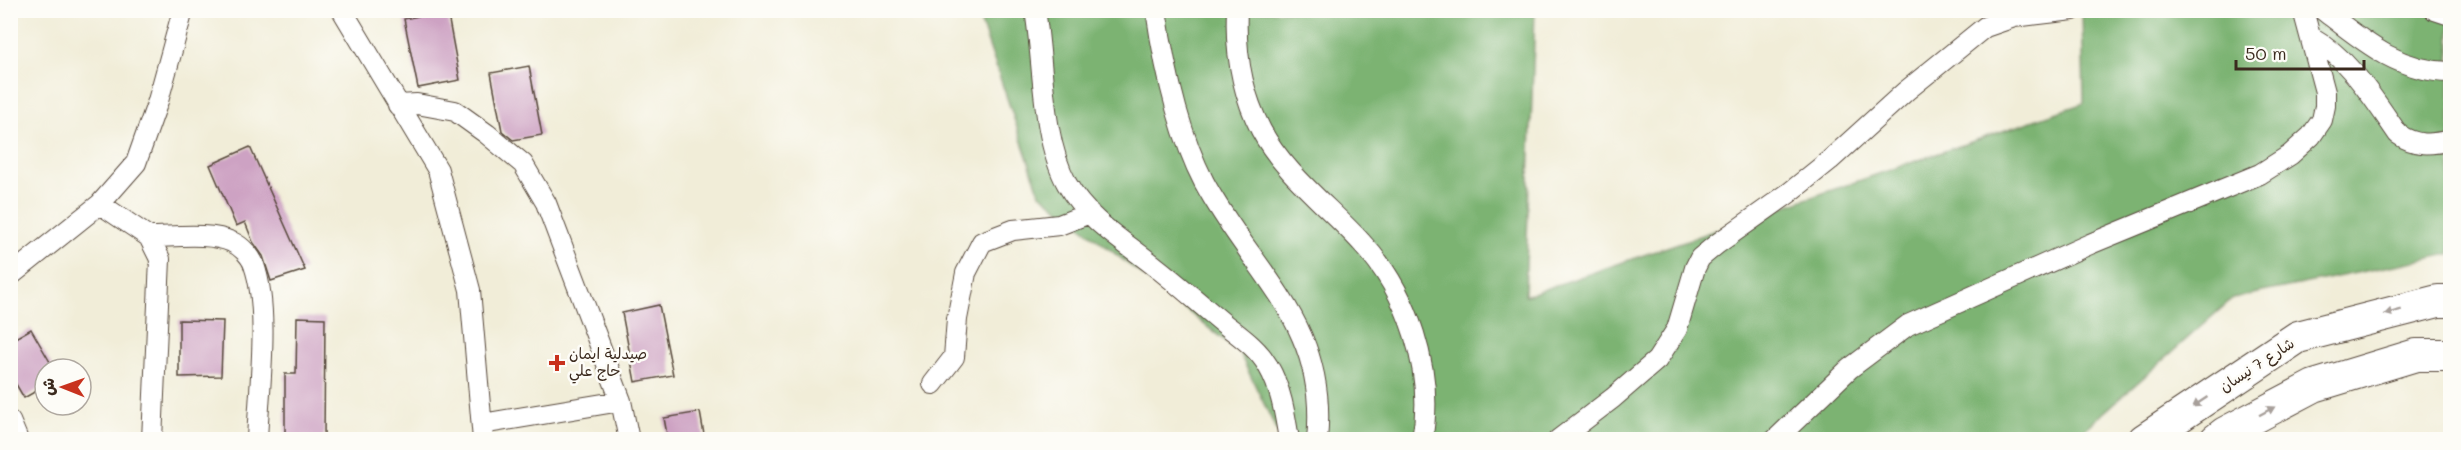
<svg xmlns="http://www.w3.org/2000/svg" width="2461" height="450" font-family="Mali,'Playpen Sans Arabic',sans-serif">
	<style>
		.forest { fill: #7bb372; stroke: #5b6e48; stroke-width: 1.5 }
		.building { fill: #cda2c3 }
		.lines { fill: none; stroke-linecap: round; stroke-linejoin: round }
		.street-casing { stroke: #56473a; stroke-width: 22 }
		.primary-casing { stroke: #56473a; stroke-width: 34 }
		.street { stroke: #fff; stroke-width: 20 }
		.primary { stroke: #fff; stroke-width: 32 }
		.oneway { fill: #a79f9a }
		.poi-dot { fill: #c8321e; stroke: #fdfcf7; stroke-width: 2 }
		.labels { text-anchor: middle; stroke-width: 5; stroke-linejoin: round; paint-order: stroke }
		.poi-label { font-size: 15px; fill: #3b2a1e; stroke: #fdfcf7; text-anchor: start }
		.street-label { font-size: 15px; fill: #3b2a1e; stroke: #fdfcf7 }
	</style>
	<rect width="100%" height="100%" fill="#fdfcf7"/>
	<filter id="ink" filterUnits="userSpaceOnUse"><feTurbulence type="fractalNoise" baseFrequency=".0167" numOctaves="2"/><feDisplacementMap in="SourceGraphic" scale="12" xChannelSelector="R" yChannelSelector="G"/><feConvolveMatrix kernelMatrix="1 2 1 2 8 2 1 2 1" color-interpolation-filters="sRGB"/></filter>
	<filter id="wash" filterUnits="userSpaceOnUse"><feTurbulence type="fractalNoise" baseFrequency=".008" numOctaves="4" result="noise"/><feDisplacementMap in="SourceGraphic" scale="24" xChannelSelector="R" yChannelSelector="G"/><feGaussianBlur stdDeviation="1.35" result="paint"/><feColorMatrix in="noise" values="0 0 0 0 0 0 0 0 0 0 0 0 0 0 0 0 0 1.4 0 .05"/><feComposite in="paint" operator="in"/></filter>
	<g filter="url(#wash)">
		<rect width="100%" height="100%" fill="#f1edd8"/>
		<path class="forest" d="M977,11H1535L1525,296L2084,103L2082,11H2450V254L2233,298L2074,439H1281L1239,352L1040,194Z"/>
		<g id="blocks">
			<path class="building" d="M447,10L460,80L418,88L404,19Z
				M529,66L542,135L513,140L502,131L491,73Z
				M250,147L305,270L271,281L263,256L253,242L245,222L236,226L210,165Z
				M659,305L673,375L635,382L622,313Z
				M297,317L325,318L324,440H285V374H296Z
				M179,320L223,321L221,376L179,377Z
				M31,329L54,369H45V386L24,398L10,374V341Z
				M700,412L705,440H668L664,418Z"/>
		</g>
	</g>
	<g filter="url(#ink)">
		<use href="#blocks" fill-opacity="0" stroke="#56473a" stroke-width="1.5"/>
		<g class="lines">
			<defs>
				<path id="street" d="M342,10L438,170L470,290L483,440
					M1035,10C1044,63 1041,137 1067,184C1087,220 1125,242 1156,267C1179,285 1200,304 1222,322C1238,335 1257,347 1268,366C1281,388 1285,414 1289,440
					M1156,10C1164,64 1179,134 1204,182C1253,274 1329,323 1317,440
					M1237,10C1235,51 1242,93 1261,130C1283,172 1329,207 1361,242C1408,291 1435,372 1422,440
					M2323,10C2363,41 2397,71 2450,72
					M2435,10L2450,15
					M2310,36C2349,58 2373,98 2398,134C2415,146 2431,145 2450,140
					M398,105L417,104L455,111L487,134L523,164L546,203L621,401L629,440
					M100,204L149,237L160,259L152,440
					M149,237C173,237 211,232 232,242C241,246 251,256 254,265C270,310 259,390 257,440
					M10,276L100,204L136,163L158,101L183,10
					M933,384L954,357L957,319L966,273L982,242L1013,230L1059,225L1090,213
					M10,421L18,440
					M482,424L621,401
					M1558,440L1613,398L1657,360L1677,329L1695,268L1700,258L1717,244L1789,193L1830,160L1906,91L1985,27L2014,17L2073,10
					M1775,440L1849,369L1908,325L2090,244L2260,174L2290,155L2311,136L2322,120L2325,106V92L2303,10"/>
				<path id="primary" d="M2144,440L2298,337L2438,301H2450
					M2216,440L2225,433L2314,386L2416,355H2450"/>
			</defs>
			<use href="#street" class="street-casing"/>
			<use href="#primary" class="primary-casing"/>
			<use href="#street" class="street"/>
			<use href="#primary" class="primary"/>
		</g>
		<defs><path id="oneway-solid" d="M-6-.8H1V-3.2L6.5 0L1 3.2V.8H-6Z" transform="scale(1.5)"/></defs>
		<g class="oneway">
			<use href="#oneway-solid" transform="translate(2393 312) rotate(165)"/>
			<use href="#oneway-solid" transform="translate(2200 402) rotate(146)"/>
			<use href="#oneway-solid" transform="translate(2267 411) rotate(-28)"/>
		</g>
	</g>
	<path class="poi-dot" d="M554 354h6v6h6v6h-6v6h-6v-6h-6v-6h6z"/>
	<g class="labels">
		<g class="poi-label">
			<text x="569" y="359">صيدلية ايمان<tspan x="569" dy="17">حاج علي</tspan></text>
		</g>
		<g class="street-label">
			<text transform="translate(2257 365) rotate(-33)" y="5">شارع 7 نيسان</text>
		</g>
	</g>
	<rect width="2461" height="450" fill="none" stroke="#fdfcf7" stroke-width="36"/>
	<g transform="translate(63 387) rotate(271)"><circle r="28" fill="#fdfcf7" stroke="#afa8a0" stroke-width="1.5"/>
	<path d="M0-4.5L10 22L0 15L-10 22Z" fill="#c8321e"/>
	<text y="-9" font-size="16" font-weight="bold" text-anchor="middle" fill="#3b2a1e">ش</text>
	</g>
	<path d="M2236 60v9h128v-9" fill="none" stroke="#3b2a1e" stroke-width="3"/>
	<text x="2245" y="60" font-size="18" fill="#3b2a1e" stroke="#fdfcf7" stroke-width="4.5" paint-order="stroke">50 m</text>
</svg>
